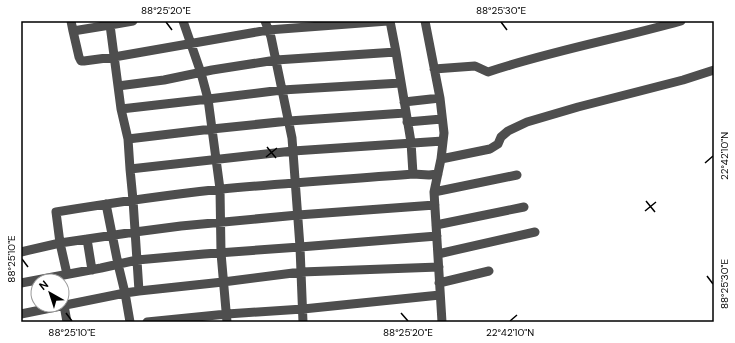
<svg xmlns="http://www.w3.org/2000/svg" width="735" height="343" font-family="'DM Sans',sans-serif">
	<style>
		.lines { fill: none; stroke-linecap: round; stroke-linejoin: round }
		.minor { stroke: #4e4e4e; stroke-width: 9 }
		.ticks { fill: none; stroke: #000; stroke-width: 1.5 }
		.neatline { fill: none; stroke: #000; stroke-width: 1.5 }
		.ticks-label { font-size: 10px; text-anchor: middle; fill: #000 }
	</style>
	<rect width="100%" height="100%" fill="#fff"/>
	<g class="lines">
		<path class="minor" d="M71,21L73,31L110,25L121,109L128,139L130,169L133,200L139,291L125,293L130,322
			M183,21L201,73L208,99L220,189L221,253L227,322
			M265,21L271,37L292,138L300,247L303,322
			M390,21L396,52L411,142L413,174
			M425,21L440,98L444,133L441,159L434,192L442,322
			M110,25L133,21
			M73,31L79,57L81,61H84L114,57L268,30L388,21
			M434,69L475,66L488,72C551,51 617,39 681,21
			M118,86L164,80L212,70L276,60L396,52
			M404,102L440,98
			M121,109L200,100L282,90L401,83
			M407,122L442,119
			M128,139L212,129L289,121L405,113
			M441,159L490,149L498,144L501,137L508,131L527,122L578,107L683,80L714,70
			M130,169L293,151L443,141
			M434,192L517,175
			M436,225L524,207
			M87,239L92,270
			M21,252L60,243L135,232L181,226L298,215L435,205
			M438,254L535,232
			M67,274L60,243L56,212C111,203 166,195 222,189C285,183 349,179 413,174L429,175L438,174
			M21,283L101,268L137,260L204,254L300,247L437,236
			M439,283L489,271
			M139,291L223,282L301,272L439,267
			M62,294L67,322
			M21,314L125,293L118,264L106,204
			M147,322L227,314L303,309L440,295"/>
	</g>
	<path class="ticks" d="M166,22L172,30M501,22L507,30M267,147L276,158M266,157L277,148M705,163L713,156M646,201L655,212M645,211L656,202M22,259L28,267M707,276L713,284M66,313L72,321M401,313L408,321M510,321L517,315"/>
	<rect width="735" height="343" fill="none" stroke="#ffffff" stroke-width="44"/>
	<g transform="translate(50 293) rotate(321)"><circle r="19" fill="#ffffff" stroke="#999999"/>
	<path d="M0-3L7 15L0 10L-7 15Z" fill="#000000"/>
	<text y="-6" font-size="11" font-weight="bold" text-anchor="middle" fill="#000000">N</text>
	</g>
	<rect x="22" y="22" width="691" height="299" class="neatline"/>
	<g class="ticks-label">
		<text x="166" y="14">88°25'20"E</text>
		<text x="501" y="14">88°25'30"E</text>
		<text transform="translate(724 156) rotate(-90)" y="4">22°42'10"N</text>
		<text transform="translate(11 259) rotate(-90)" y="4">88°25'10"E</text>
		<text transform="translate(724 284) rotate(-90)" y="4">88°25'30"E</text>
		<text x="72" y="336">88°25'10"E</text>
		<text x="408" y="336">88°25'20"E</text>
		<text x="510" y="336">22°42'10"N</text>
	</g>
</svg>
